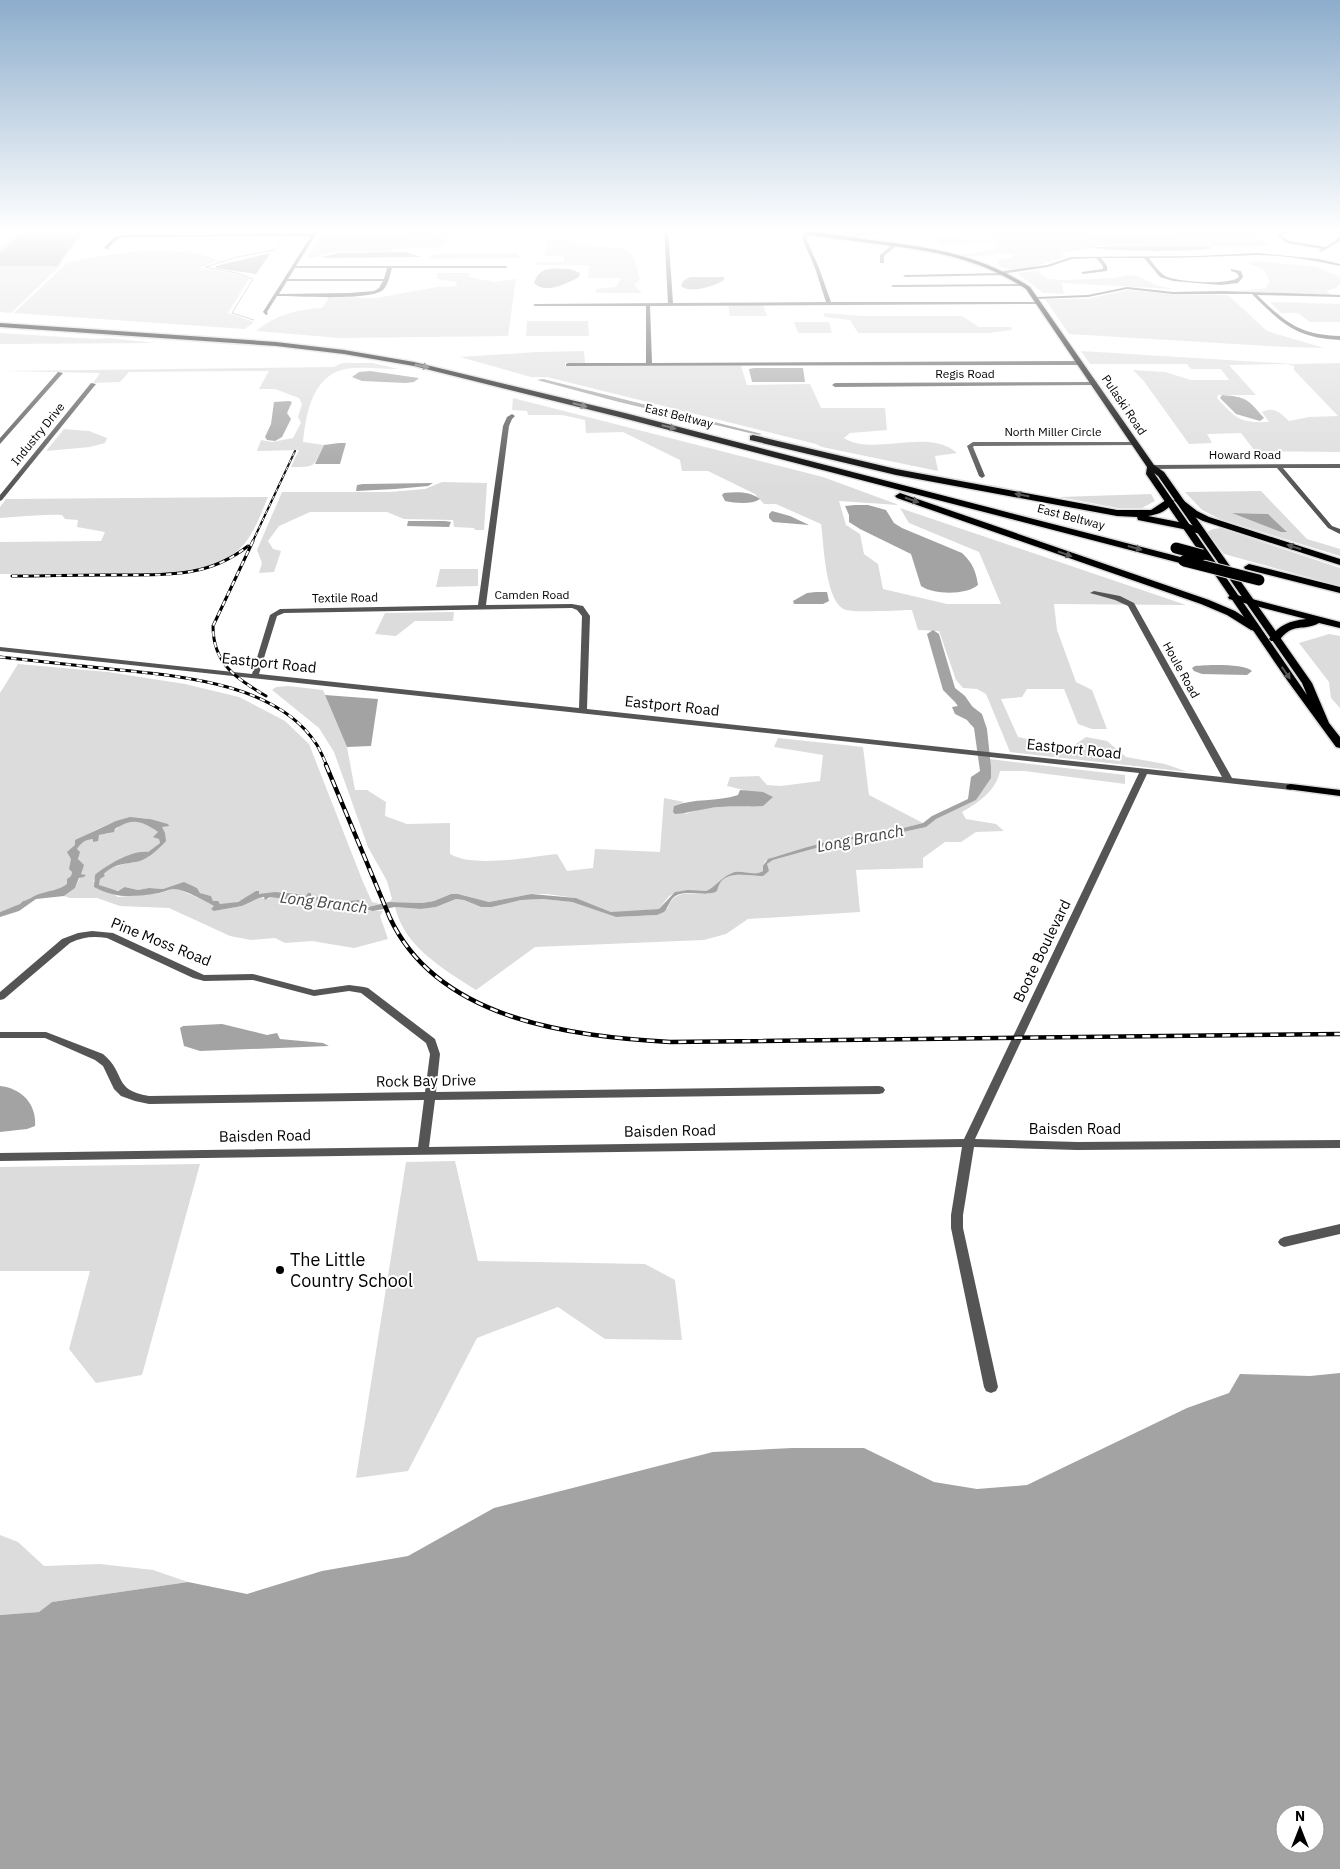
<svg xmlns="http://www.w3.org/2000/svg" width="1340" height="1869" font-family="'IBM Plex Sans',sans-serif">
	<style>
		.green { fill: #dcdcdc; fill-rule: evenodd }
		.water { fill: #a3a3a3; fill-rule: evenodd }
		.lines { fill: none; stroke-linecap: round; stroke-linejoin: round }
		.stream { stroke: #a3a3a3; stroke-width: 1 }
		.river { fill: #a3a3a3; fill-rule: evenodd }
		.major-casing { stroke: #dbdbdb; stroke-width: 3 }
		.highway-casing { stroke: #dbdbdb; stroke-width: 3 }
		.minor { fill: #555; fill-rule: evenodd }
		.major { fill: #000; fill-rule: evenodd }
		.highway { fill: #000; fill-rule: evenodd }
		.rail-far2-casing { stroke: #000; stroke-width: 2 }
		.rail-far1-casing { stroke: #000; stroke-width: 3 }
		.rail-casing { stroke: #000; stroke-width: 4.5 }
		.rail-far2 { stroke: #fff; stroke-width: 1; stroke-dasharray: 4; stroke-linecap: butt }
		.rail-far1 { stroke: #fff; stroke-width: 2; stroke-dasharray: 5.5; stroke-linecap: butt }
		.rail { stroke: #fff; stroke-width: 2.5; stroke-dasharray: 8; stroke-linecap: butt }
		.highway-bridge-casing { stroke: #dbdbdb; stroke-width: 13; stroke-linecap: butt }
		.highway-bridge { stroke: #000; stroke-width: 11 }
		.oneway { fill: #595959 }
		.poi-dot { fill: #000; stroke: #fff; stroke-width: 2 }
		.labels { text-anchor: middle; stroke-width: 4; stroke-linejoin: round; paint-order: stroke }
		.far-street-label { font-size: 12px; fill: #000; stroke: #fff }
		.street-label { font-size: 15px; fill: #000; stroke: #fff }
		.water-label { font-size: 16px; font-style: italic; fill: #444; stroke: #fff }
		.near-poi-label { font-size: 18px; fill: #000; stroke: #fff; text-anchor: start }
	</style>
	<rect width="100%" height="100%" fill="#fff"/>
	<path class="green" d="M959,228H1260L1257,229L1255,234L1269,245L1257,247L1094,246V248L1065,252L1061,254L1066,257C1046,261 1020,276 999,266L997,260L1013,257V255C995,251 979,259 962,255L992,250L996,248V241L942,244L933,238L957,236L968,240L995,239L988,230L960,231Z
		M87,229L69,251L59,267L11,313L0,312V247L21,230Z
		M413,232L448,234L444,245L439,247L391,249L393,252C374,252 353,250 334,252C324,253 316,259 307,258L323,233L401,234Z
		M548,240L573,241L593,246L623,248L634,257L640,280L634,285L642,293H596V289L616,287L621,278H588L589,265H535L536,262H564V256H545Z
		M151,250L196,253L218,260L200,268L237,274L249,279L228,313L254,322L245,329L14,313L67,263L93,257Z
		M448,253H518L519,258L428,259L432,255Z
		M1254,261L1317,267L1340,277V283L1336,288L1326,291L1332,295L1239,291L1266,288L1270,281L1263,269L1247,263Z
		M1038,271L1047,279L1064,280L1115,278L1127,275L1137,276L1156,285L1173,289L1062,283L1064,294L1043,293L1017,273Z
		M437,273H470L469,277L494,282L516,279L508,336L340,338L256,331C275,315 297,309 322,308L329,297L376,298L437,287L457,286L456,282L437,279Z
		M1128,290L1173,294L1228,295L1267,331L1324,348L1286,347L1069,334L1045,299H1087Z
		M1270,302L1340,304V322H1310L1298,313H1281Z
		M728,305H763L767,316H730Z
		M823,313L863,316H962L979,327H1011L1012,330L989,333H858L850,320L825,317Z
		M527,321H588L589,336H526Z
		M794,322H829L832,333H798Z
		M0,333L96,339L108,338L155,343L0,344Z
		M584,351L585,363H565V366H741L747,385L810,384L821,408H885L887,430L850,433L844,438C873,457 928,427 957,453L935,456L938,471L822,447L816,444L547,377H531L460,357L537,352Z
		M1081,351L1294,364L1340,363V452L1255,451L1241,433L1207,434L1212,443L1189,444L1143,380L1133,370L1165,372L1191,380H1229L1221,369H1191L1187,364H1090ZM1287,364L1294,366V370L1338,416L1309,417L1289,421C1280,413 1275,406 1262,412L1269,422C1240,423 1236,419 1217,398L1218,395H1256L1229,365Z
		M342,363H372L399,369C383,369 360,366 345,369C312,376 306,414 303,442L324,445C313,467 317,467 291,467L299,450L257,451L261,440L272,442L293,438L301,423L298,417L302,404L299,398L275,389H259L269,371L129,372L120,382L93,383L100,373L6,371L334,367Z
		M513,398L823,477L899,505L839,501L846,525L860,534L864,554L878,564L883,589L947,604H1001L979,552L909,523L900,508L1186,605L1054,604L1057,630L1076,682L1092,690L1107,729H1092L1078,724L1064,689H1027L1022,697L1001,699L1018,737L1070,748L1086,737L1107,741L1126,757L1165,764L1188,772L1010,752L986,694L977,689L963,688L956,680L939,631L918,630L912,610C898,610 858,613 846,610C825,603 824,544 821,524L776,504H764L755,494L708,471H682L680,460L623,432L586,433L585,420L562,415H528L527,411L512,410Z
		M64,429L89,431L107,438L105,443L90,447L46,451Z
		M442,482L487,483L484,530H475L474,528L454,527L453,520L404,519L387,512H310L279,526L268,541L273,549L281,551L274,572L259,573L262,563L257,550L282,492H389L425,489Z
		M1261,491L1307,539L1340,549V556L1220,519L1202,510L1185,492ZM1232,513L1268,514L1286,531Z
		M1151,494L1155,501L1142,508H1118L1059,497Z
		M268,497C260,515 253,539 236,552C201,580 138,574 95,574C64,574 32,574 0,574V542L101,541L105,532L77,527L78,520L65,519L62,515C40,514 21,517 0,518V507L6,499Z
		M1221,528L1340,568V586L1224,554L1207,532L1213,529Z
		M440,569H478V586L436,587Z
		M454,612L453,621H415L396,636L375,634L385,613Z
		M1329,634L1340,636V708L1331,698L1329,682L1299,643Z
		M18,664L108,672L185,684L239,697L285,721L309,744L363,882L372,902L380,904L368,907L359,904V900L348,901L302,896H299V893L275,892L265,895L257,893L237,902L227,905L220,904L213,901L211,896L200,893L197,888L184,883L163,889L149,888L138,890L126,887C119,894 107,888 99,885L100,879L105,876L104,874L108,869L137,860L161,847L162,827L168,824C158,823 151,818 141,818C126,816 83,832 75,845C68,856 74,866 71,876L67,879V884C59,890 48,891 39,894C33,896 29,900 23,901L21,904L0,912V693Z
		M288,686L323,690L347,747L355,790H367L386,802L385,816L407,824L450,823V854C473,868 530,857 557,854L567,871L593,868L595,849L660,852L664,798L684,802L674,806L686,814C706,805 730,807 751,807L744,790L727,786L730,777L759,776L767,785L781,786L820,781L823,755L774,747L778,738L863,747L869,795L923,823L871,836L845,837L774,857L765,861L763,871C754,877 742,869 732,873C721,877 716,887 706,891H680L669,896L659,909L622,912H611L576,898L547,894H531L489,902L458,894H451L434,901L422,903L389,902L392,899L387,881L368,847L334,752L319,728L272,690L276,687Z
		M989,759L1125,775V784L1024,771H1000C996,791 978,803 962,812L966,819L996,824L1004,831L976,832L961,842H945L923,858V868L856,870L860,912L748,919L726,934L704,940L535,947L476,990C445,970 404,947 395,907L421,909L436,907L456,899L464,900L481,907H492L521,900L543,899L572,902L616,917L657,915L668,908C675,885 699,898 716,892C718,890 718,887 719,885C727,869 751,877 763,876L767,864L773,860L845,840L885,836L926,827L935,819L976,800L991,767Z
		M130,821L146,822L158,832L160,843L148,852L112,864L93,881L118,897L161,893L175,888L206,901L214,906V911L242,906L259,898L269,899L270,897L314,900L361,911H383L380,916L388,939L354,948L312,941L285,943L275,938L251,940L230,936L169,908L120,906L97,898H70L64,896L75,888L80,878L85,875L81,874L77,849C82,842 85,840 93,839V841C102,831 103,836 112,832C118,828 122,823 130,821Z
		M455,1161L478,1261L645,1264L675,1280L682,1340L605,1339L558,1307L477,1338L408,1471L356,1478L406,1162Z
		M200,1164L142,1375L96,1383L69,1349L90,1271H0V1167Z
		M0,1535L18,1542L44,1566L100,1564L153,1570L188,1582L52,1602L39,1612L0,1615Z"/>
	<path class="water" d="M843,228H884L891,233L853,236L835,234L843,231Z
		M85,231L68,250L57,266H0V253L24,232Z
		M1206,246L1212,248C1200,252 1102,252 1092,247Z
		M405,252L422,257L327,258L321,257L339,253Z
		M266,254H270L256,274L216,268V266Z
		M570,269L580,273L579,277C568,283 545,295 534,283C540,265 554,269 570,269Z
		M690,277H724V280C716,286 689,294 681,286L683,281Z
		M754,368H803L805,382H752L749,369Z
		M370,371L419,378L414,382L406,383L362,381L352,377L359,372Z
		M543,379L762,434L758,435L619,402L537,380Z
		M1222,395C1248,397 1248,400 1264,418L1260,421L1236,414L1220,398Z
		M289,401L292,402L287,413L291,419L282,437L275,441L267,440L265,437L271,424L274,402Z
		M339,443H346L340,464H315L324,445Z
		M433,483L428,486L395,489L356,491L357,485L363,484Z
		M724,493C736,492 749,491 760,499C751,505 735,503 725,501L722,495Z
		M855,505H868L886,510L894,523L902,528L962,553C973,563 976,572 978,585C967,595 934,595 921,586L911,554L860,529L849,522V515L845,506Z
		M772,511L790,516L809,525L773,522L769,518V514Z
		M1232,513L1268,514L1287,532H1281Z
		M408,521H445L451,522L449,527L407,526Z
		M816,592H827L829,601L823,604H794L793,601L807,593Z
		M1195,666C1207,665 1243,663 1252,671L1247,675L1202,674L1194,671L1192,668Z
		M325,695L378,699L371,746L347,747Z
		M969,704L982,714L987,729L991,767V778L976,800L936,819L926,827L885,836L845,840L773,860L767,864L769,871L763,876C751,877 727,869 719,885C718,887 718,890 716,892C703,897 683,888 673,898C669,902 668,908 664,912L657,915L616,917L572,902L543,899L521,900L492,907H481L464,900L456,899L436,907L421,909L395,907L373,911L314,900L285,899L270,897L265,900L264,897L259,898L242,906L214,911L211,909L214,906C205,901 184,889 174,889C169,889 164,892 159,893C134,897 116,899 94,887L95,875C107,865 132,850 148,852L160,843L159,839L153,837L158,832C146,823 135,818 122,825C117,828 115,827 114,832L99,835L98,841L93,842V839C85,840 82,842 77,849L80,852L78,859L84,865L81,874L86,875L84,877L79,878L75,888L64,896L36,899L19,911L0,917V912L20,904L23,901C29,900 33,896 39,894C48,891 59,890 67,884V879L71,876L72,872L69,869L71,859L67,852L75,845V840L116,821L130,817L150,819L168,824L169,826L162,827L165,833L166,841C160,848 149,858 140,861C128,864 114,863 104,874L105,876L100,879L99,885L118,891L125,887L138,890L149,888L163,889L184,882L197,888L200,893L211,896L213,901H218L220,904L238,902L256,891H259V894L275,892L301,894L299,896H306L308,893H311V896L347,901L359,900V904L368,907L389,902L422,903L434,901L451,894H458L489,902L531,894L576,898L611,912L659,909L675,892L688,890L706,891C716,887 721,877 732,873C742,869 754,877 763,871V866L768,859L804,848L845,837L871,836L923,823L932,816L968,799L971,777L980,771L974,728L967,720L955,714L952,707Z
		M740,790L763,792L773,797L763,806C749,807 734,806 719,807C704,808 690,813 675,814L673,812L674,806C694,798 717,802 738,795Z
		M222,1024L267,1035L277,1033L280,1039L323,1043L329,1046L200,1051L184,1046L180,1028L183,1026Z
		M0,1086C21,1088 37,1104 35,1126L27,1129L0,1132Z
		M1340,1373V1869H0V1615L39,1612L52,1602L188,1582L247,1594L322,1571L408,1556L494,1508L713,1452L792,1448H864L934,1482L977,1489L1027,1485L1187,1408L1229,1393L1240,1374L1310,1376ZM1285,1814H1315V1844H1285Z"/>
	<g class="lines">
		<path class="stream" d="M1028,228C1073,239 1126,239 1172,237C1191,236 1210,231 1229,228
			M254,320L232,313L253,279L237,273L205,267L237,257L275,250L287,231"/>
		<path class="river" d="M933,630L939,634L955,688L965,696L983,722L981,725H971L955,702L943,690L927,634Z"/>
		<defs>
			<path id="major" d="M790,228C810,228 831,235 851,237C918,247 971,249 1030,287L1154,465L1164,472L1312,683L1329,723L1340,737V748L1336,747L1287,680L1146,474L1147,467L1026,289C972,254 924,250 862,242C841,239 808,237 790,228ZM1154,473L1158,476L1302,683L1307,695Z
				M1291,784L1340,790V796L1287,789L1286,787L1287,785Z"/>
			<path id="highway" d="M0,323L276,342L344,350L414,362L625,413L1188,559L1189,561L1184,564L1180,563L619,417L414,366L344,354L276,346L0,327Z
				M753,435L896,469L1117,510H1151L1169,498L1174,501C1167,511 1160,514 1148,516L1189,524L1205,531L1200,534L1183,529L1138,520L1137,517L1117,516L896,475L750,440V436Z
				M900,493L1209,600L1235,611L1261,628L1255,631L1251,630L1227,615L1201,604L897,498L895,496Z
				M1179,497L1197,511L1209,517L1340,559V565L1203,521L1191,515L1176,502L1174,500Z
				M1249,564L1340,587V593L1245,569L1244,567Z
				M1233,594L1340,622V628L1319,623C1303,632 1293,621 1279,641H1271L1269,639C1279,625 1289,621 1306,619L1229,599L1228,597Z"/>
		</defs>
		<use href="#major" class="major-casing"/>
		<use href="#highway" class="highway-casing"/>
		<path class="minor" d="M316,228H320L296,266H506L508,267L506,268H392C390,275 388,285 383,290C370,301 297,296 277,296L267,312L268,314L266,315L263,312L311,236L124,237L118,239L108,248L109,250L104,248L114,237L124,235L312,234ZM295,268H387L384,279H288ZM287,281H383L379,288L374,291L349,293L279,294Z
			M664,228H668L673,303L826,302L815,268L802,238L804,234L812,232L813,234L806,238L819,268L831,302H1039L1041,303L1039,304L650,306L652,363L1080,361L1083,363L1080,365L566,366V364L568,363H646V306H535L533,305L535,304L668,303Z
			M1298,228H1306L1282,235L1289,241L1326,247L1335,241L1340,236V241L1321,252L1319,251L1322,249L1286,243L1277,235L1280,232Z
			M893,244L897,245L884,256V263H880V255Z
			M1258,253L1319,259L1340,264V266C1313,260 1284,255 1256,255C1220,256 1185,258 1149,258C1153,264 1159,272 1165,276C1176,282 1230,286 1239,277L1237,273L1231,271V269L1241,271L1243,277L1238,283L1221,285L1173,281L1160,277L1144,258H1101L1107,266V271L1083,274L1081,272L1103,269V266L1096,258L1072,259L1048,267L1007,273L1008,274L1006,275L905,277L903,276L905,275L1002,273L1004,271L1047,265L1071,257L1197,256Z
			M1025,284L1027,286L893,287L891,286L893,285Z
			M1127,287L1173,292L1223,291L1340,295V297L1257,295C1285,322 1299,335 1340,336V340C1296,338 1282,324 1252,294H1173L1127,289L1088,297L1036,299L1034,298L1036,297L1088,295Z
			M58,372L63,373L0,444V438Z
			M1096,382L1097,383L1094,385L835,387L832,385L835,383Z
			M91,383L96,384L2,500L0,501V495Z
			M512,414L515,416L512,419L509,426L486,605L572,604L583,606L590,616L587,709L1222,777L1128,606L1115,600L1090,593L1094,591L1120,596L1134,603L1232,778L1291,784L1295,787L1291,790L1147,774L975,1139L1077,1142L1340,1140V1148L1077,1150L974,1147L963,1215V1228L998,1387L996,1391L991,1393L986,1391L984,1387L951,1228V1215L962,1147L0,1161V1153L418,1147L424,1100L149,1104L135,1101L121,1096L114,1089L103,1066L95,1060L45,1038H0V1032H46L103,1054C127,1074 112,1090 149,1096L425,1092L430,1054L426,1043L361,993L349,991L314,996L253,980L204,981L193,978L107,938C93,936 82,937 70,943L4,999L0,1000V992L62,939L78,933L92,931L113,933L204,975L253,974L314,990L349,985L364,987L368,988L435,1039L440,1054L436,1092L879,1086L883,1087L885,1090L883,1093L879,1094L435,1100L429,1147L964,1139L1139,773L0,651V647L252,674L270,615L280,609L478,605L503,426L507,417ZM572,608L577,610L582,616L579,708L259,674L277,616L284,613Z
			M1135,442L1137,443V445L974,446L973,447L985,476L982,478L979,476L967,446L973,442Z
			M1340,464V468H1283L1332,526L1340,529V534L1328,528L1277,468L1151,469L1148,467L1151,465Z
			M1340,1224V1234L1284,1247L1280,1245L1278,1242L1280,1239L1284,1237Z"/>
		<use href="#major" class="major"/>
		<use href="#highway" class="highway"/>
		<defs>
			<path id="rail-far2" d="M252,543L295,451"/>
			<path id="rail-far1" d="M253,541L213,626C213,664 236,678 266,696
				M12,576C43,576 74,575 105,575C157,574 204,581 248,546
				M0,657C37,661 73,665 110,669C177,676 277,682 317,745C321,752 324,759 327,766"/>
			<path id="rail" d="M326,765L390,918C438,1020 570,1036 670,1042L1340,1034"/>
		</defs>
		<use href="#rail-far2" class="rail-far2-casing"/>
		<use href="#rail-far1" class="rail-far1-casing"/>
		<use href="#rail" class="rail-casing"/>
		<use href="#rail-far2" class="rail-far2"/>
		<use href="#rail-far1" class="rail-far1"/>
		<use href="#rail" class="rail"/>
		<defs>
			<path id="highway-bridge" d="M1176,548L1202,555
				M1184,561L1259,580"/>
		</defs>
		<use href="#highway-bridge" class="highway-bridge-casing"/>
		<use href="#highway-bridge" class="highway-bridge"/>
	</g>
	<defs><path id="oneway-solid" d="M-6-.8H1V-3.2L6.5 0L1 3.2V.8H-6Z" transform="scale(1.25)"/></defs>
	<g class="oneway">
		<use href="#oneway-solid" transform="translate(422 366) rotate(12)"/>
		<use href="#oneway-solid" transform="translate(580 405) rotate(14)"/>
		<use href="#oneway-solid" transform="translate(669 427) rotate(14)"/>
		<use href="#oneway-solid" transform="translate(1022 495) rotate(-169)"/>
		<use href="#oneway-solid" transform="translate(912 500) rotate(19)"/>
		<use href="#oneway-solid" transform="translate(1294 547) rotate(-162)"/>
		<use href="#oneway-solid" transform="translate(1135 548) rotate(15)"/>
		<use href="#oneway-solid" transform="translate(1065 554) rotate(19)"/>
		<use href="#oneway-solid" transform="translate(1286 673) rotate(55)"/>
	</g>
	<linearGradient id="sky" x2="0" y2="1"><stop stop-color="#8cadcc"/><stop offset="0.47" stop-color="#fff"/><stop offset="1" stop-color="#fff" stop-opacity="0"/></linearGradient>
	<rect width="1340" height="490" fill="url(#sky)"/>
	<circle class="poi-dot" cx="280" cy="1270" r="5"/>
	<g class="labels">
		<g class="far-street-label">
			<text x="965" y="378">Regis Road</text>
			<text transform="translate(1124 405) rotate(56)" y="4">Pulaski Road</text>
			<text transform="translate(679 416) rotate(14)" y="4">East Beltway</text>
			<text x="1053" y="436">North Miller Circle</text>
			<text transform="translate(38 434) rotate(-51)" y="4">Industry Drive</text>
			<text x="1245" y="459">Howard Road</text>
			<text transform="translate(1071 517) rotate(15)" y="4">East Beltway</text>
			<text x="532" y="599">Camden Road</text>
			<text transform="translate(345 598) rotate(-1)" y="4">Textile Road</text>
			<text transform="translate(1181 670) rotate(61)" y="4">Houle Road</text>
		</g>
		<g class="street-label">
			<text transform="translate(269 663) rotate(6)" y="5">Eastport Road</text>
			<text transform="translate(672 706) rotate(6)" y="5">Eastport Road</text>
			<text transform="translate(1074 749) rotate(6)" y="5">Eastport Road</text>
			<text transform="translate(161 942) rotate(22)" y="5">Pine Moss Road</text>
			<text transform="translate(1042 951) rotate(-64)" y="5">Boote Boulevard</text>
			<text transform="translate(426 1081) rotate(-1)" y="5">Rock Bay Drive</text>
			<text x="1075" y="1134">Baisden Road</text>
			<text transform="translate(670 1131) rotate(-1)" y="5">Baisden Road</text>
			<text transform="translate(265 1136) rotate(-1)" y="5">Baisden Road</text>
		</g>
		<g class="water-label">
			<text transform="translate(860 838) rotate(-11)" y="6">Long Branch</text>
			<text transform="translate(324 902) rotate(7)" y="6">Long Branch</text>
		</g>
		<g class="near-poi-label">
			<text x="290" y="1266">The Little<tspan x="290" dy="21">Country School</tspan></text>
		</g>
	</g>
	<g transform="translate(1300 1829)"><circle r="24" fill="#ffffff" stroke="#999999"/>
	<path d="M0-4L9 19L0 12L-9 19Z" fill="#000000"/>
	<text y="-8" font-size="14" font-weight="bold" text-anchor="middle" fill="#000000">N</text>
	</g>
</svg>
